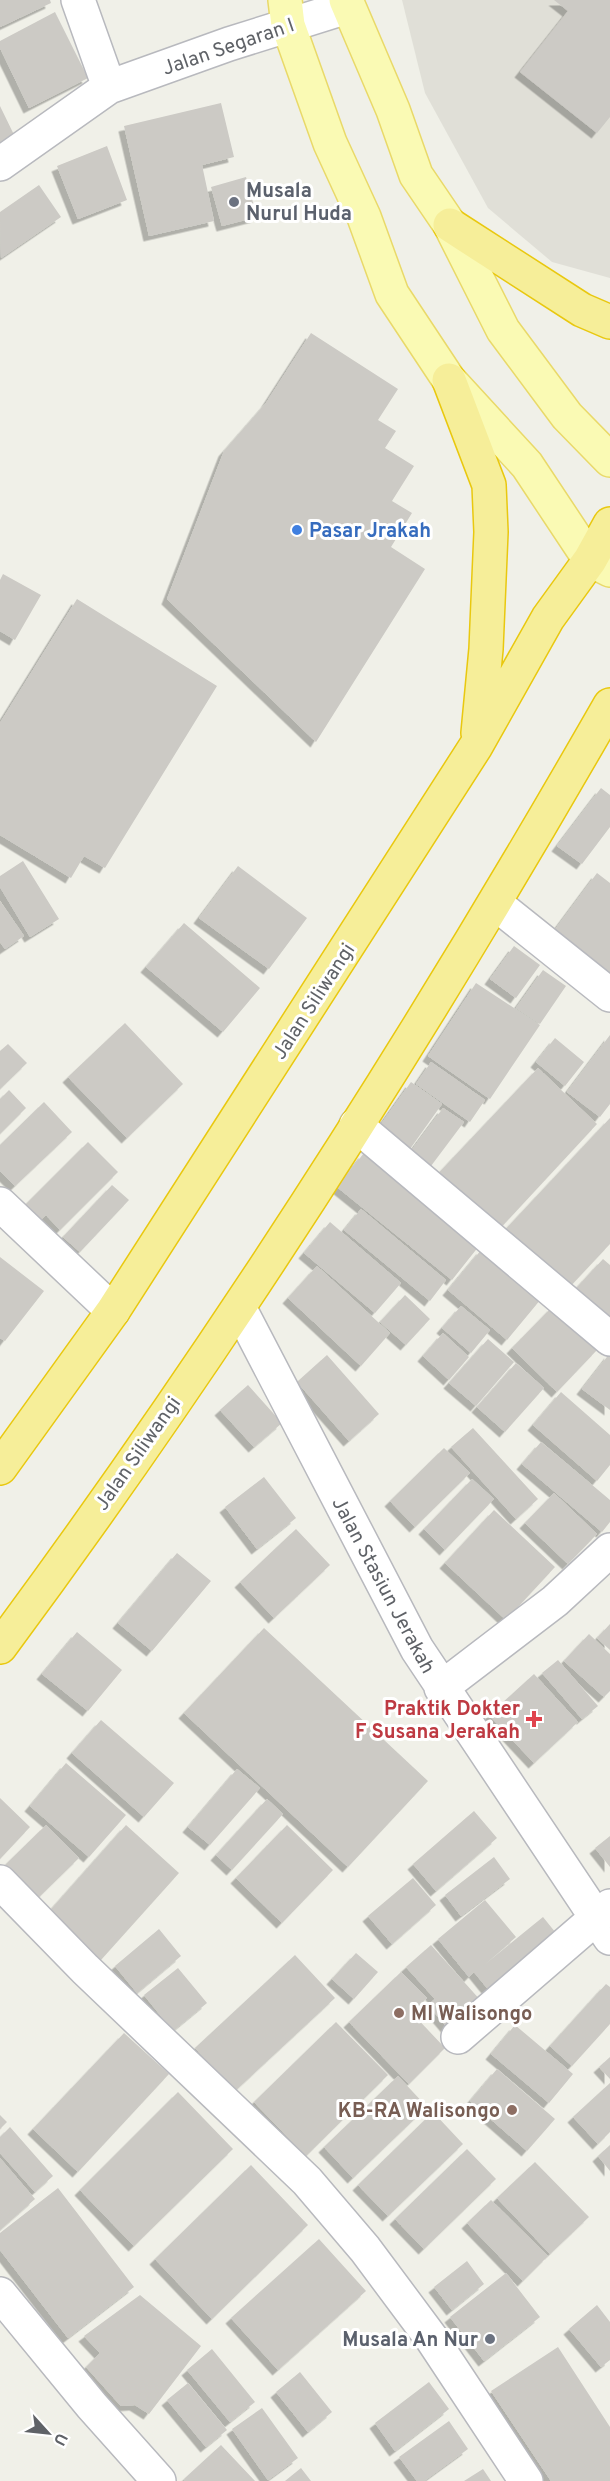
<svg xmlns="http://www.w3.org/2000/svg" width="610" height="2481" font-family="Overpass,sans-serif">
	<style>
		.education { fill: #e0dfd7 }
		.building { fill: #cccac5; filter: url(#shadow) }
		.lines { fill: none; stroke-linecap: round; stroke-linejoin: round }
		.street-casing { stroke: #b8b9be; stroke-width: 36 }
		.primary-casing { stroke: #e9d969; stroke-width: 36 }
		.highway-casing { stroke: #e9c80f; stroke-width: 36 }
		.street { stroke: #fff; stroke-width: 33 }
		.primary { stroke: #fafab4; stroke-width: 33 }
		.highway { stroke: #f6ee99; stroke-width: 33 }
		.worship-dot { fill: #6b7280; stroke: #fff; stroke-width: 2 }
		.shop-dot { fill: #3f7fe0; stroke: #fff; stroke-width: 2 }
		.health-dot { fill: #e0444e; stroke: #fff; stroke-width: 2 }
		.education-dot { fill: #8d6e63; stroke: #fff; stroke-width: 2 }
		.labels { text-anchor: middle; stroke-width: 6; stroke-linejoin: round; paint-order: stroke }
		.street-label { font-size: 20px; fill: #5f6267; stroke: #fff }
		.worship-label { font-size: 20px; font-weight: bold; fill: #5b616d; stroke: #fff; text-anchor: start }
		.shop-label { font-size: 20px; font-weight: bold; fill: #366cbe; stroke: #fff; text-anchor: start }
		.health-label { font-size: 20px; font-weight: bold; fill: #be3a42; stroke: #fff; text-anchor: end }
		.education-label { font-size: 20px; font-weight: bold; fill: #785e54; stroke: #fff; text-anchor: start }
	</style>
	<defs>
		<filter id="shadow"><feDropShadow dx="-5.5" dy="5.5" stdDeviation="0" flood-color="#0004"/></filter>
	</defs>
	<rect width="100%" height="100%" fill="#f0f0e8"/>
	<path class="education" d="M402,0H610V278L552,262L488,208L425,93Z"/>
	<path class="building" d="M0,0H50L51,3L0,27Z
		M554,0H610V117L597,133L520,72L568,11Z
		M55,12L88,78L29,108L0,48V41Z
		M221,103L234,157L202,165L214,221L149,236L124,126Z
		M0,106L18,143L0,151Z
		M107,146L127,200L78,219L57,166Z
		M246,177L257,217L222,226L211,187Z
		M39,185L61,217L1,258L0,212Z
		M311,333L398,389L378,420L396,431L385,448L414,466L392,501L412,513L391,547L425,569L316,742L167,599L224,451L266,403Z
		M3,574L41,595L15,640L0,631V580Z
		M77,599L217,686L105,868L84,856L71,878L0,835V723Z
		M601,788L610,795V827L582,864L557,846Z
		M23,861L59,919L30,937L0,887V876Z
		M238,866L307,918L269,969L199,918Z
		M597,873L610,883V979L551,935Z
		M0,901L24,936L5,949L0,942Z
		M184,923L260,988L223,1032L146,967Z
		M514,946L540,965L516,998L490,979Z
		M543,970L566,986L540,1024L516,1008Z
		M476,983L540,1025L490,1099L428,1056Z
		M125,1023L183,1084L127,1138L68,1077Z
		M610,1035V1104L600,1117L567,1092Z
		M555,1038L584,1062L565,1086L536,1062Z
		M8,1044L27,1063L0,1089V1051Z
		M431,1062L485,1100L470,1122L416,1084Z
		M538,1068L597,1124L494,1235L434,1178Z
		M411,1082L442,1104L405,1156L374,1134Z
		M9,1090L26,1108L0,1134V1099Z
		M44,1102L72,1132L15,1186L0,1171V1145Z
		M443,1108L464,1122L425,1174L405,1159Z
		M610,1118V1244L565,1292L503,1232Z
		M88,1142L118,1172L60,1230L46,1215L36,1224L21,1209Z
		M364,1153L479,1246L452,1280L337,1187Z
		M112,1185L129,1200L80,1252L63,1237Z
		M361,1209L446,1280L430,1301L344,1230Z
		M330,1222L401,1283L375,1313L304,1253Z
		M482,1249L541,1299L507,1340L448,1290Z
		M0,1257L44,1291L5,1341L0,1338Z
		M603,1259L610,1265V1331L570,1295Z
		M317,1266L390,1333L361,1366L288,1298Z
		M405,1295L430,1319L406,1345L380,1322Z
		M461,1306L490,1330L471,1353L442,1328Z
		M553,1306L597,1350L557,1392L512,1348Z
		M443,1333L469,1357L449,1380L423,1356Z
		M488,1339L514,1362L476,1406L449,1383Z
		M610,1353V1410L582,1389Z
		M327,1355L379,1414L349,1441L297,1382Z
		M516,1363L544,1388L505,1432L477,1407Z
		M248,1385L282,1423L254,1447L220,1410Z
		M561,1392L610,1435V1465L597,1481L533,1425Z
		M473,1428L538,1499L516,1519L451,1447Z
		M541,1442L610,1500V1522L602,1532L522,1464Z
		M444,1448L470,1473L415,1527L390,1501Z
		M264,1477L296,1518L257,1549L225,1507Z
		M472,1479L494,1499L445,1550L424,1529Z
		M554,1493L597,1534L568,1564L525,1523Z
		M494,1510L555,1567L506,1620L445,1563Z
		M296,1529L330,1565L274,1618L240,1582Z
		M177,1553L211,1581L152,1651L118,1623Z
		M610,1624V1650L597,1638Z
		M264,1628L428,1781L348,1867L184,1713Z
		M77,1632L122,1670L88,1711L42,1674Z
		M589,1634L610,1654V1691L604,1697L564,1661Z
		M558,1660L598,1706L582,1719L542,1673Z
		M534,1674L578,1722L534,1763L489,1715Z
		M101,1720L174,1783L144,1817L72,1753Z
		M66,1763L126,1815L89,1857L30,1806Z
		M237,1769L260,1788L210,1845L188,1827Z
		M0,1798L30,1827L0,1859Z
		M267,1799L283,1814L232,1870L216,1855Z
		M474,1811L497,1838L436,1891L413,1864Z
		M46,1825L79,1858L37,1899L4,1866Z
		M126,1825L179,1873L100,1961L47,1914Z
		M287,1825L333,1870L282,1923L236,1878Z
		M610,1836V1867L595,1848Z
		M494,1857L510,1879L461,1916L445,1895Z
		M413,1878L436,1905L392,1944L368,1916Z
		M485,1900L516,1937L483,1966L543,1917L564,1943L496,1999L474,1972L469,1977L438,1939Z
		M159,1929L181,1956L137,1993L115,1966Z
		M431,1945L482,2002L450,2031L428,2005L435,1999L406,1967Z
		M356,1953L378,1972L354,1999L332,1979Z
		M295,1955L335,1998L235,2091L195,2048Z
		M178,1968L207,2003L173,2031L144,1995Z
		M401,1972L427,1998L412,2013L445,2048L409,2084L349,2022Z
		M606,1984L610,1987V2024L572,2066L550,2046Z
		M336,2022L388,2075L306,2156L254,2102Z
		M515,2025L573,2074L549,2103L491,2054Z
		M124,2033L169,2074L78,2172L33,2129Z
		M610,2057V2079L599,2067Z
		M497,2069L555,2119L527,2151L470,2101Z
		M398,2076L427,2107L353,2178L324,2147Z
		M610,2083V2132L598,2144L573,2117Z
		M178,2092L233,2149L134,2246L80,2190Z
		M433,2112L463,2144L388,2216L358,2185Z
		M0,2115L7,2122L0,2129Z
		M10,2127L53,2176L35,2192L0,2153V2137Z
		M610,2145V2171L598,2156Z
		M467,2149L496,2179L424,2249L395,2219Z
		M0,2158L35,2199L0,2230Z
		M535,2162L589,2217L550,2254L497,2198Z
		M251,2165L308,2225L212,2319L155,2259Z
		M58,2188L134,2287L68,2338L0,2250V2233Z
		M491,2200L548,2256L523,2281L467,2223Z
		M319,2239L366,2291L278,2370L231,2318Z
		M467,2261L484,2284L452,2310L434,2287Z
		M506,2273L540,2317L484,2361L450,2317Z
		M140,2295L201,2346L149,2414L135,2405L121,2406L86,2367L100,2353L84,2336Z
		M597,2305L610,2322V2360L601,2367L569,2329Z
		M558,2347L610,2427V2481H551L491,2391Z
		M212,2349L255,2402L230,2422L187,2370Z
		M300,2372L332,2412L308,2432L276,2392Z
		M429,2382L449,2409L395,2451L375,2423Z
		M188,2383L227,2430L206,2447L167,2400Z
		M262,2408L298,2458L268,2480L232,2429Z
		M449,2421L468,2449L424,2481H417L399,2457Z
		M221,2445L255,2481H185L184,2479Z
		M301,2468L311,2481H285Z
		M483,2469L491,2481H464Z"/>
	<g class="lines">
		<defs>
			<path id="street" d="M78,0L109,87
				M0,164L109,87L229,44L347,7
				M496,904L610,995
				M356,1125L610,1339
				M0,1204L113,1311
				M240,1309L417,1649L610,1938
				M441,1688L555,1601L610,1550
				M0,1882L85,1969L307,2181L365,2249L432,2339L526,2481
				M458,2037L610,1906
				M0,2294L92,2406L159,2481"/>
			<path id="primary" d="M285,0L288,25L330,143L364,217L392,294L449,380L527,465L590,560L610,570
				M346,0L393,110L416,175L450,225L503,330L567,416L610,460"/>
			<path id="highway" d="M450,225L582,310L610,322
				M449,380L489,485L491,532L486,649L478,733
				M0,1468L113,1311L476,746L548,618L590,560L610,524
				M0,1647C223,1346 424,1030 610,705"/>
		</defs>
		<use href="#street" class="street-casing"/>
		<use href="#primary" class="primary-casing"/>
		<use href="#highway" class="highway-casing"/>
		<use href="#street" class="street"/>
		<use href="#primary" class="primary"/>
		<use href="#highway" class="highway"/>
	</g>
	<g class="worship-dot">
		<circle cx="234" cy="202" r="6"/>
		<circle cx="490" cy="2339" r="6"/>
	</g>
	<circle class="shop-dot" cx="297" cy="530" r="6"/>
	<path class="health-dot" d="M531 1710h6v6h6v6h-6v6h-6v-6h-6v-6h6z"/>
	<g class="education-dot">
		<circle cx="399" cy="2013" r="6"/>
		<circle cx="512" cy="2110" r="6"/>
	</g>
	<g class="labels">
		<g class="street-label">
			<text transform="translate(228 46) rotate(-19)" y="7">Jalan Segaran I</text>
			<text transform="translate(313 1001) rotate(-57)" y="7">Jalan Siliwangi</text>
			<text transform="translate(137 1453) rotate(-55)" y="7">Jalan Siliwangi</text>
			<text transform="translate(384 1585) rotate(62)" y="7">Jalan Stasiun Jerakah</text>
		</g>
		<g class="worship-label">
			<text x="246" y="197">Musala<tspan x="246" dy="23">Nurul Huda</tspan></text>
			<text x="478" y="2346" text-anchor="end">Musala An Nur</text>
		</g>
		<g class="shop-label">
			<text x="309" y="537">Pasar Jrakah</text>
		</g>
		<g class="health-label">
			<text x="520" y="1715">Praktik Dokter<tspan x="520" dy="23">F Susana Jerakah</tspan></text>
		</g>
		<g class="education-label">
			<text x="411" y="2020">MI Walisongo</text>
			<text x="500" y="2117" text-anchor="end">KB-RA Walisongo</text>
		</g>
	</g>
	<g transform="translate(48 2433) rotate(117)" stroke="#ffffff" stroke-width="4.5" paint-order="stroke">
	<path d="M0-4.5L10 22L0 15L-10 22Z" fill="#5f6267"/>
	<text y="-9" font-size="16" font-weight="bold" text-anchor="middle" fill="#5f6267">U</text>
	</g>
</svg>
